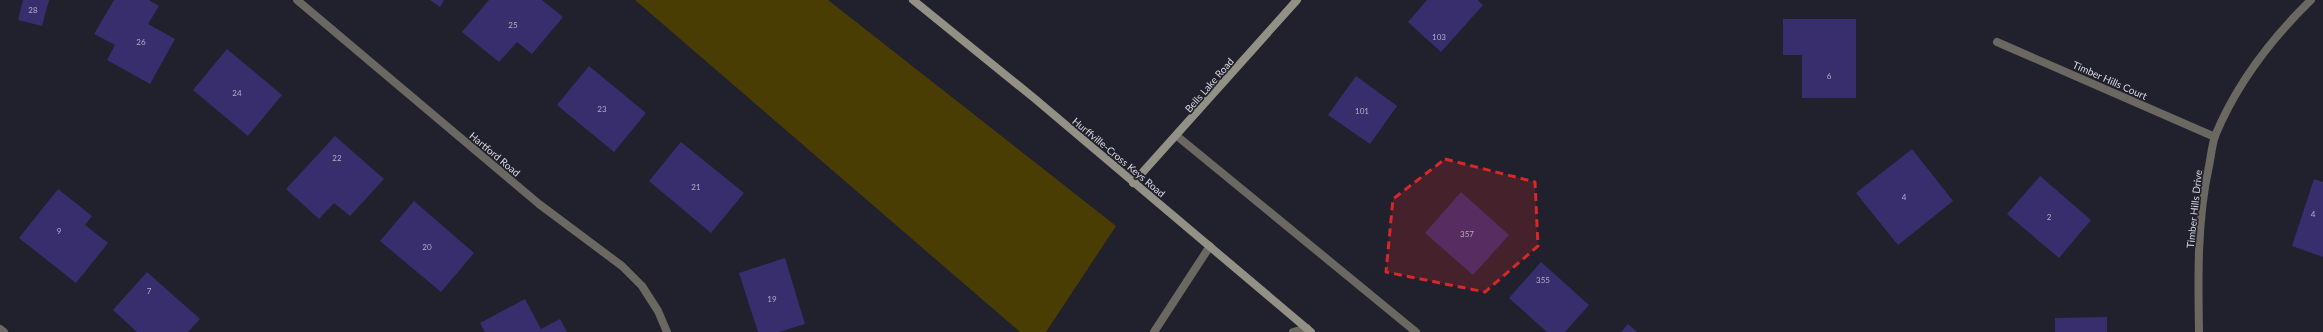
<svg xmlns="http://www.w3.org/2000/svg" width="2323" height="332" font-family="Lato,sans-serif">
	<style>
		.green { fill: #4a3d04 }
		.building { fill: #382e6e }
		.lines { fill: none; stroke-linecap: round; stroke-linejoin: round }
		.lane { stroke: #6a6861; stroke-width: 8 }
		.street { stroke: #6a6861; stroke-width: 8 }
		.secondary { stroke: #939085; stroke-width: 8 }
		.marked { fill: #d62828; fill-opacity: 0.2; stroke: #d62828; stroke-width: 3; stroke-dasharray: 8 5; stroke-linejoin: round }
		.labels { text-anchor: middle; stroke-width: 3.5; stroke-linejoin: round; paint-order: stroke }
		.number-label { font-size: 8px; fill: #b1aec5 }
		.street-label { font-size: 10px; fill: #d9d9e2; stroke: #21202d }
	</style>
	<rect width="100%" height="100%" fill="#21202d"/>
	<path class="green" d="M635,0H828L1116,226L1046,332H1020Z"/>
	<path class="building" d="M23,0H49L42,26L18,20Z
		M114,0H149L159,6L148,24L175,39L150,84L107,60L115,45L94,34Z
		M430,0H444L440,7Z
		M489,0H542L563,17L532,54L517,42L499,62L462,32Z
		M1427,0H1478L1483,5L1441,52L1408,22Z
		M1783,19H1856V98H1802V55H1783Z
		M227,49L282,95L248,136L193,90Z
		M589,66L646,113L614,152L557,105Z
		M1356,76L1397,106L1370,144L1328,115Z
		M335,136L384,179L350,216L334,203L319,219L286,189Z
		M681,142L744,193L711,233L649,181Z
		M1912,149L1953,201L1898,245L1856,193Z
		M2040,176L2091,220L2059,258L2007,214Z
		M2314,179L2323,182V257L2292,246Z
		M58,189L92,216L85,225L108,243L76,283L19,238Z
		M1461,192L1509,235L1473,275L1425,233Z
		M414,201L474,253L441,292L380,241Z
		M785,258L805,324L779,332H758L739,273Z
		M1541,262L1589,305L1565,332H1547L1509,298Z
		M147,272L200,319L188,332H137L113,310Z
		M525,299L541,329L560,319L567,332H485L480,323Z
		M2107,317V332H2055V318Z
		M1628,324L1637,332H1621Z"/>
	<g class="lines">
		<path class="lane" d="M1177,136L1416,332
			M1154,332L1210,246
			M1293,332L1307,328"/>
		<path class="street" d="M297,0L539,204L622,266L642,286L658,311L667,332
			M1997,42L2215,137
			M0,329L4,332
			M2199,332C2198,277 2197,220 2209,166C2211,156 2212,145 2215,136C2236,85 2272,38 2311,0"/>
		<path class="secondary" d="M913,0L1034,98L1311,332
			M1133,183L1297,0"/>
	</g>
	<path class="marked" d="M1445,159L1535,182L1538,246L1485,292L1386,272L1393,199Z"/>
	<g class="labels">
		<g class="number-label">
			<text x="33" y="13">28</text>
			<text x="513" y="28">25</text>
			<text x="1439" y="40">103</text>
			<text x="141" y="45">26</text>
			<text x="1829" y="79">6</text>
			<text x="237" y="96">24</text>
			<text x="602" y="112">23</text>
			<text x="1362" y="114">101</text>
			<text x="337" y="161">22</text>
			<text x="696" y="190">21</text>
			<text x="1904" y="200">4</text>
			<text x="2313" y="217">4</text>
			<text x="2049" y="220">2</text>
			<text x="59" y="234">9</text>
			<text x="1467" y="237">357</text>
			<text x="427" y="250">20</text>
			<text x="1543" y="283">355</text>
			<text x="149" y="294">7</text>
			<text x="772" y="302">19</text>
		</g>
		<g class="street-label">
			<text transform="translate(2110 80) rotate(24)" y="4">Timber Hills Court</text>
			<text transform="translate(1209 85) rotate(-49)" y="4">Bells Lake Road</text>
			<text transform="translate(495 154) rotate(40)" y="4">Hartford Road</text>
			<text transform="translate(1119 157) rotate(40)" y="4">Hurffville-Cross Keys Road</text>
			<text transform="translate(2194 209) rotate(-84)" y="4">Timber Hills Drive</text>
		</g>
	</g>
</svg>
